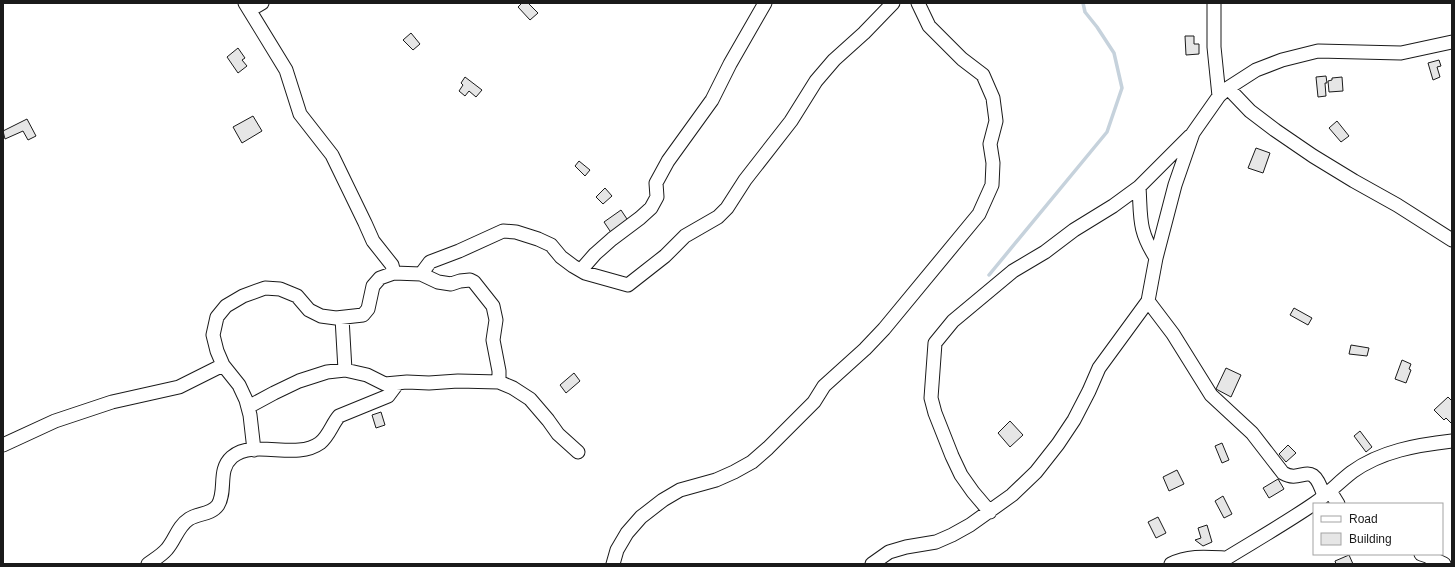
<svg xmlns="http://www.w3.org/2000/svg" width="1455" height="567" font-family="Arial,sans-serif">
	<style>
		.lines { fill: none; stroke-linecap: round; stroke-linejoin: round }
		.stream { stroke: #c6d2dc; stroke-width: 3.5 }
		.building { fill: #e6e6e6; stroke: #1a1a1a }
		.minor-casing { stroke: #1a1a1a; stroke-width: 15 }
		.minor { stroke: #fff; stroke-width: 13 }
	</style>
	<rect width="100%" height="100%" fill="#fff"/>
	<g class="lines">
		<path class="stream" d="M989,275L1107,132L1122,88L1114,53L1097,27L1085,12L1083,3"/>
	</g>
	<path class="building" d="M522,3H528L538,13L530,20L518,7Z
		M411,33L420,44L413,50L403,40Z
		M1185,36H1194V44H1199V54L1186,55Z
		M238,48L245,58L242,60L247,66L238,73L227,57Z
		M1439,60L1441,66L1437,67L1440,77L1433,80L1428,63Z
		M1326,76L1327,83H1325L1326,96L1318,97L1316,77Z
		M465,77L482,90L476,97L469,91L465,96L459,91L463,85L461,83Z
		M1342,77L1343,91L1329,92L1328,81L1332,80V78Z
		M253,116L262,131L242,143L233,127Z
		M27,119L36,136L28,140L23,131L5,139L3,131Z
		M1337,121L1349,136L1341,142L1329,128Z
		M1256,148L1270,153L1263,173L1248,168Z
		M579,161L590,170L585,176L575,166Z
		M605,188L612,196L603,204L596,197Z
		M621,210L629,222L612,234L604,222Z
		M1294,308L1312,318L1308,325L1290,315Z
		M1351,345L1369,348L1367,356L1349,354Z
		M1402,360L1411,364L1409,369L1411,370L1406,383L1395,379Z
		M1226,368L1241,375L1231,397L1216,389Z
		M574,373L580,381L566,393L560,385Z
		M1448,397L1452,401V424L1446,418L1444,420L1434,410Z
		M381,412L385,425L376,428L372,415Z
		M1010,421L1023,435L1010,447L998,433Z
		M1360,431L1372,447L1366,452L1354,436Z
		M1222,443L1229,460L1222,463L1215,446Z
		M1288,445L1296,453L1286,462L1279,454Z
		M1177,470L1184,484L1169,491L1163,477Z
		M1278,479L1284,489L1269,498L1263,488Z
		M1223,496L1232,514L1224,518L1215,501Z
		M1158,517L1166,533L1156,538L1148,522Z
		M1207,525L1212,542L1203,546L1195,540L1201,538L1198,528Z
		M1349,555L1353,564H1336L1335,561Z"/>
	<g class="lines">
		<defs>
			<path id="minor" d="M245,3L286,70L300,114L332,155L365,223L373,241L392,265L394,273
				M1214,3V47L1219,96
				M250,10L262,3
				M1228,88L1250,111L1275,130L1313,156L1354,181L1397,205L1452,240
				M1139,187C1141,218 1138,230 1156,258
				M581,270L595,254L612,239L640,218L651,208L657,197L656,183L668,161L712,100L730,64L765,3
				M421,274L430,262L459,251L503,231L516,232L538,239L551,245L561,257L573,266L585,273L628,285L665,256L685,236L718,217L727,208L745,180L791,121L816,81L834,60L864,33L893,3
				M1148,301L1173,334L1211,395L1252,433L1283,473C1303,485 1311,456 1324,496
				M342,318L345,370
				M248,407L274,393L299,381L327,372L345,370L367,375L385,384L407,382L429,383L458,381L499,382L513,388L530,399L548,420L558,434L578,452
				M3,445L55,421L112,402L179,387L223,365
				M254,450L250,415L246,400L239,385L223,365L217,351L213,335L217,317L226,306L243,296L265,288L280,289L297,296L309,310L321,316L336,318L363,315L368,309L373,286L380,278L394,273L421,274L438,282L451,284L460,281L470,280L474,282L493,306L496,320L493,340L499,371V382
				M1330,491L1338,504
				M990,512L973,492L961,475L952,456L935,413L931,398L935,343L953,321L1013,271L1045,252L1074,230L1113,206L1139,187L1190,136
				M1421,554L1427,556L1444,564
				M148,564C155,559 162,555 167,549C175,540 178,526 189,519C198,513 211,515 218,505C227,490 217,470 232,457C255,438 295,461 320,443C329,436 332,424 339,416L388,396L397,384
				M613,564L617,550L627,533L641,517L663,500L680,490L716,480L734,472L752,462L768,448L814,402L824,386L865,349L884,329L979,214L992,185L993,163L990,144L996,121L993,98L983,75L962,59L929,26L918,3
				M872,564L889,552L906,547L936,542L952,535L970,525L1012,495L1036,472L1058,444L1074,420L1089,391L1099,368L1148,301L1156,258L1175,185L1193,133L1219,96L1228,88L1256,70L1282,60L1318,51L1401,53L1452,42
				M1171,564C1188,555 1207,557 1226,558
				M1217,564C1249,544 1283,525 1315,503C1328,494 1339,482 1352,472C1381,451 1417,445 1452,441"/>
		</defs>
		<use href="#minor" class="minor-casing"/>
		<use href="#minor" class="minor"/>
	</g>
	<rect width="1455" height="567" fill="none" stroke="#1a1a1a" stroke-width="8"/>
	<rect x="1313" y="503" width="130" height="52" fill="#ffffff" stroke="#a3a3a3"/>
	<rect x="1321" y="516" width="20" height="6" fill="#ffffff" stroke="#a3a3a3"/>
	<text x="1349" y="523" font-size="12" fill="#1a1a1a">Road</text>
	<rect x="1321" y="533" width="20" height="12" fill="#e6e6e6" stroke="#a3a3a3"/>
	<text x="1349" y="543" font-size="12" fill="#1a1a1a">Building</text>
</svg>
